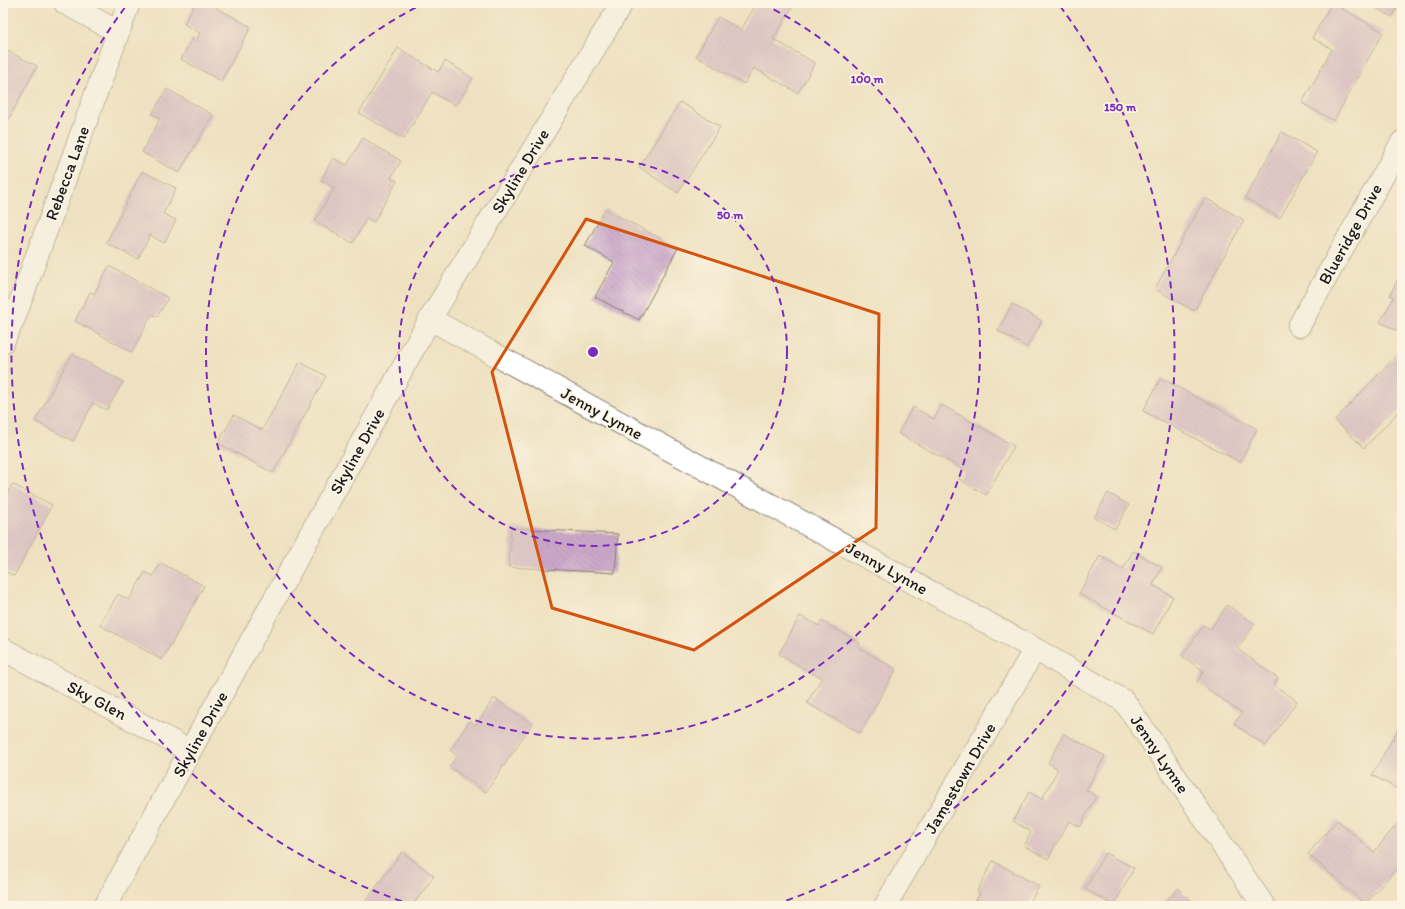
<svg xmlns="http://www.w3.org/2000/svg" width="1405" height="909" font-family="Itim,sans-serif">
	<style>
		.building { fill: url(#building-back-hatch) }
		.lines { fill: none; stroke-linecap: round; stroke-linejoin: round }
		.minor-casing { stroke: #857e6e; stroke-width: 24 }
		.minor { stroke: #fff; stroke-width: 22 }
		.marked { fill: none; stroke: #d4530e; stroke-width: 3; stroke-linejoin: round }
		.ring { fill: none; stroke: #7b2cbf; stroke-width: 2; stroke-dasharray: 7 5 }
		.labels { text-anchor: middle; stroke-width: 3.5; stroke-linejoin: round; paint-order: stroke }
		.street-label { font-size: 17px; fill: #1c1c1c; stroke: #fcf5e5 }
		.centre { fill: #7b2cbf; stroke: #fcf5e5; stroke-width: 2 }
		.ring-label { font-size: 12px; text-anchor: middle; font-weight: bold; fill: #7b2cbf; stroke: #fcf5e5; stroke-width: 3.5; stroke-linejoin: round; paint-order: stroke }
	</style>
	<defs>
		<pattern id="building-back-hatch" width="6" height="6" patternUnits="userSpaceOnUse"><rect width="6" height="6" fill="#cba7c9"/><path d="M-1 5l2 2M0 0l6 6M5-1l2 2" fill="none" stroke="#ae8fac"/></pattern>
	</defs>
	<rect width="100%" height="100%" fill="#fcf5e5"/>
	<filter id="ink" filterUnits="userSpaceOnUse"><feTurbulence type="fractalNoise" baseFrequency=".025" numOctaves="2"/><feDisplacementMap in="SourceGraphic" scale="8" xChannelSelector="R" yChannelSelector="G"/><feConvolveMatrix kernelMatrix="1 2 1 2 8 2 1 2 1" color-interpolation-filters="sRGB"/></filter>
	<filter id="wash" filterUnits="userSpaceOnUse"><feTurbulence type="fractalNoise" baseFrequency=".012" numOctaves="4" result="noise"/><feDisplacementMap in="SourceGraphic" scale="16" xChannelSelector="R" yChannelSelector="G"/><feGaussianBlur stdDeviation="0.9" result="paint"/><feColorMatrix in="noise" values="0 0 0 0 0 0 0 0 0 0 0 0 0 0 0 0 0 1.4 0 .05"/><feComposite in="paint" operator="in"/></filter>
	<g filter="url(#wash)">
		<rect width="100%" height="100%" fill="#eee1c1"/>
		<g id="blocks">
			<path class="building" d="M195,3H208L251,27L221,81L181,59L192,39L196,41L200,33L184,24Z
				M757,3H795L773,39L815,63L798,93L754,68L744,84L696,56L718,17L741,30Z
				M1332,3L1383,32L1334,121L1302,103L1332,49L1312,38Z
				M1367,3H1400L1392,17Z
				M398,48L438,72L445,61L473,78L456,106L432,92L404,139L359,113Z
				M3,49L37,66L6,124L3,123Z
				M167,89L213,115L179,173L142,152L160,119L152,114Z
				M680,102L720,127L678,193L639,167Z
				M1282,132L1317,152L1280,218L1245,198Z
				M363,138L401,161L391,178L397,181L374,222L367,218L353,243L315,221L334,188L321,180L333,158L347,165Z
				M142,171L176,188L163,214L176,220L164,243L150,235L138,259L106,243Z
				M1205,198L1244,220L1194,311L1155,289Z
				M605,209L678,248L639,320L595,297L614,262L585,246Z
				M109,266L168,298L157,317L152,314L132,352L75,321L90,292L94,294Z
				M1402,271V333L1380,322L1394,297L1390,295Z
				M1012,304L1042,321L1027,347L998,331Z
				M1399,353L1402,356V408L1364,448L1335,420Z
				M72,354L123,382L107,410L93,403L73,441L35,421Z
				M300,362L326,376L273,473L218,443L234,415L262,430Z
				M1161,378L1257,429L1240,462L1143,411Z
				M942,405L1014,446L986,495L959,479L964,470L898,433L913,407L934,419Z
				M12,484L52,505L14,576L3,570V495L6,497Z
				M1108,493L1129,505L1115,529L1094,518Z
				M511,528L618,534L615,573L509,567Z
				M1133,551L1162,567L1153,585L1173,597L1153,634L1079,594L1100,556L1123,569Z
				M161,563L204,586L162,660L100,625L118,594L129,600L145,572L153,576Z
				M1227,605L1255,624L1237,649L1278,678L1274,685L1297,701L1266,746L1234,724L1242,713L1197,682L1204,671L1182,656L1204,625L1210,630Z
				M800,616L819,626L822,621L860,643L858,647L896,669L860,733L807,703L822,678L779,654Z
				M494,698L532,724L486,792L449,767L457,756L450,750L470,721L476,725Z
				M1402,722V792L1372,775Z
				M1064,734L1105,756L1086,790L1096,796L1080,827L1069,821L1048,859L1024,846L1031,832L1013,821L1029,792L1042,799L1058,769L1048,763Z
				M1337,820L1374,852L1398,823L1402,827V862L1365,904L1308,854Z
				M402,852L434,876L412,906H362Z
				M1105,853L1134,868L1114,905L1085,889Z
				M993,861L1039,886L1028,906H973L980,893L977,891Z
				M1179,888L1197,906H1160Z"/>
		</g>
	</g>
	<g filter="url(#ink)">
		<use href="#blocks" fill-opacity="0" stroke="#857e6e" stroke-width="1"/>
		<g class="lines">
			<defs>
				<path id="minor" d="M65,3L118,32
					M430,319L1035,649L1124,701L1264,906
					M1299,326L1402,142
					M3,342L15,316L129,3
					M3,649L190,751
					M105,906L190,751L430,319L622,3
					M885,906L1035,649"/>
			</defs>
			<use href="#minor" class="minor-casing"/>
			<use href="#minor" class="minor"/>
		</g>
	</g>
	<path d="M0 0H1405V909H0ZM586,219L879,314L876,528L694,650L552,608L492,372Z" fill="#eee1c1" fill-opacity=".55" fill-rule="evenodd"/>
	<path class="marked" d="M586,219L879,314L876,528L694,650L552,608L492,372Z"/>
	<g class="ring">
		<circle cx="593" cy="352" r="194"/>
		<path d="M763 4A387 387 0 1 1 423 4"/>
		<path d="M413 905A581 581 0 0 1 126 6M1060 6A581 581 0 0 1 773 905"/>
	</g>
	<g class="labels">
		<g class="street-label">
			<text transform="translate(520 171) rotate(-59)" y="6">Skyline Drive</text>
			<text transform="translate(67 173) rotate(-70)" y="6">Rebecca Lane</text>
			<text transform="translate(1350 234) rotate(-61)" y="6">Blueridge Drive</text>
			<text transform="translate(602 413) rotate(29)" y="6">Jenny Lynne</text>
			<text transform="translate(357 451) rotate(-61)" y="6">Skyline Drive</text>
			<text transform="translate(887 568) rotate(29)" y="6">Jenny Lynne</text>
			<text transform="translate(97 700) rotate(28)" y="6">Sky Glen</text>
			<text transform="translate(200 734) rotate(-61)" y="6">Skyline Drive</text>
			<text transform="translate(1160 754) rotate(56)" y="6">Jenny Lynne</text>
			<text transform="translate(960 778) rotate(-60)" y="6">Jamestown Drive</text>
		</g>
	</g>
	<circle cx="593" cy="352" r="6" class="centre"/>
	<g class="ring-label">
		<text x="867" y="83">100 m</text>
		<text x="1120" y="111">150 m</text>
		<text x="730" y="219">50 m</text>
	</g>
	<rect width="1405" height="909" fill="none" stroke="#fcf5e5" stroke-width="16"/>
</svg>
